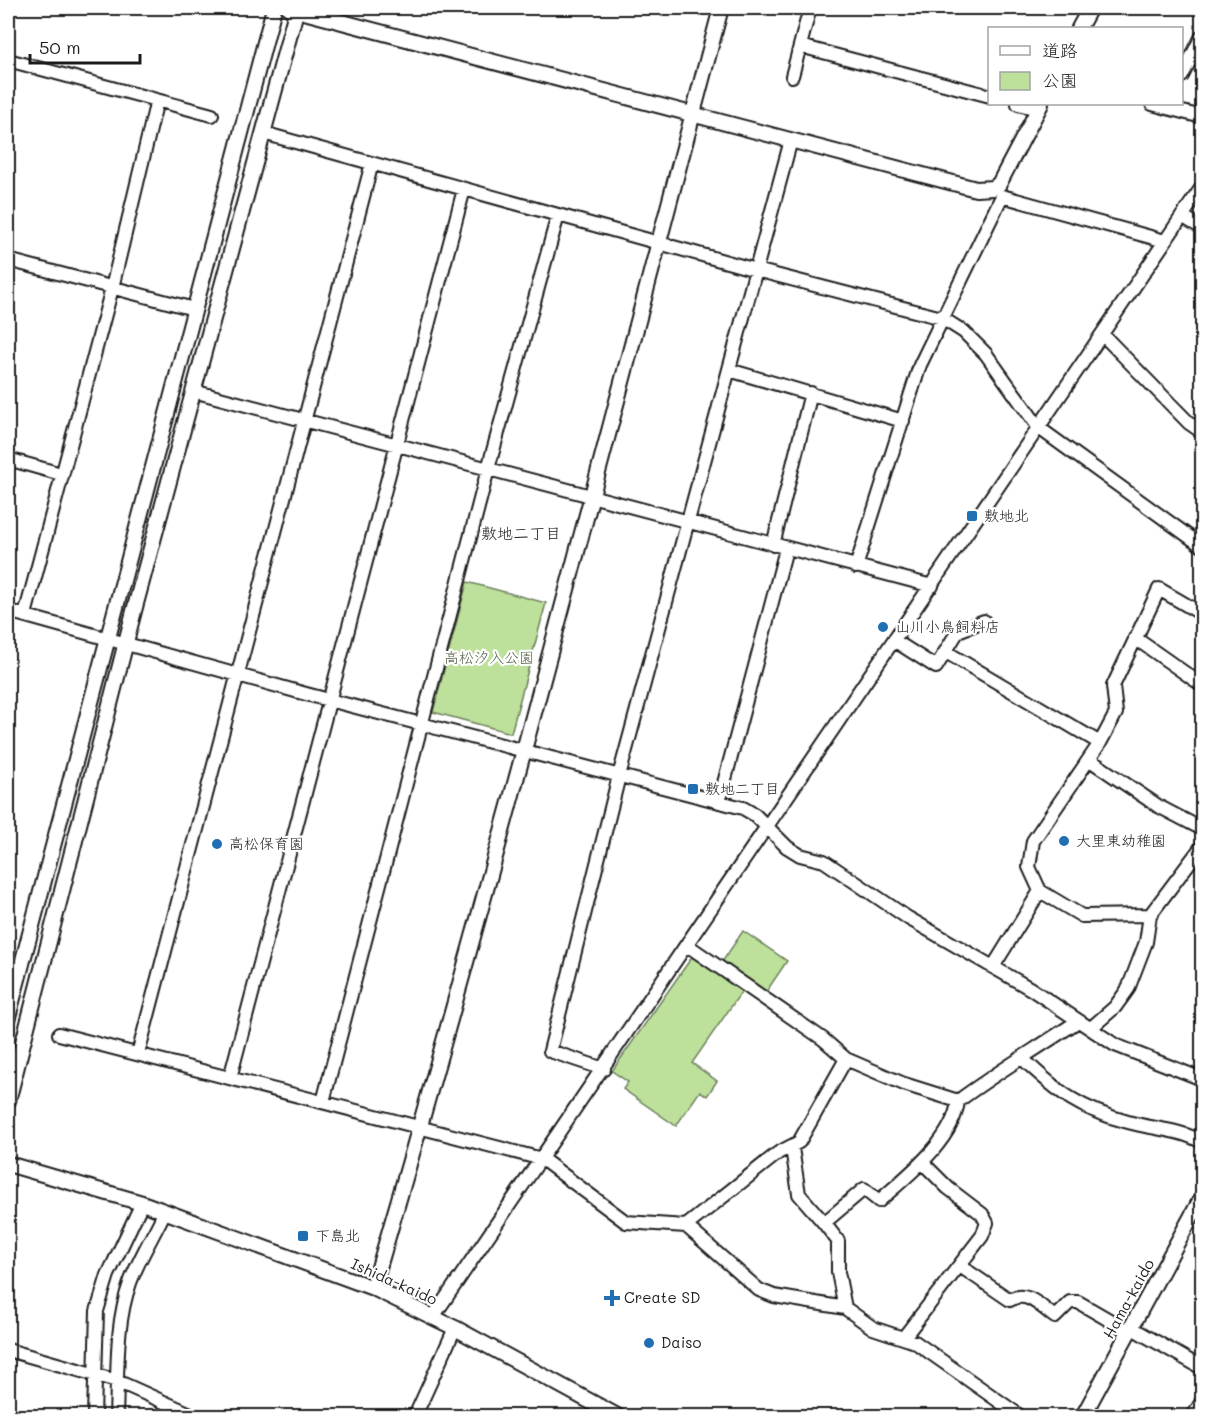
<svg xmlns="http://www.w3.org/2000/svg" width="1210" height="1424" font-family="Mali,'Klee One',sans-serif">
	<style>
		.green { fill: #bde19b; stroke: #6c7e5c; stroke-width: 1.5 }
		.lines { fill: none; stroke-linecap: round; stroke-linejoin: round }
		.minor-casing { stroke: #1c1c1c; stroke-width: 16 }
		.tertiary-casing { stroke: #1c1c1c; stroke-width: 18 }
		.minor { stroke: #fff; stroke-width: 12 }
		.tertiary { stroke: #fff; stroke-width: 14 }
		.poi-dot { fill: #1f6fb2; stroke: #fff; stroke-width: 2 }
		.labels { text-anchor: middle; stroke-width: 4.5; stroke-linejoin: round; paint-order: stroke }
		.poi-label { font-size: 15px; fill: #1c1c1c; stroke: #fff; text-anchor: start }
		.park-label { font-size: 15px; fill: #546148; stroke: #fff }
		.street-label { font-size: 15px; fill: #1c1c1c; stroke: #fff }
		.neighbourhood-label { font-size: 16px; fill: #1c1c1c; stroke: #fff }
	</style>
	<rect width="100%" height="100%" fill="#fff"/>
	<filter id="ink" filterUnits="userSpaceOnUse"><feTurbulence type="fractalNoise" baseFrequency=".0167" numOctaves="2"/><feDisplacementMap in="SourceGraphic" scale="12" xChannelSelector="R" yChannelSelector="G"/><feConvolveMatrix kernelMatrix="1 2 1 2 8 2 1 2 1" color-interpolation-filters="sRGB"/></filter>
	<g filter="url(#ink)">
		<path class="green" d="M467,582L546,603L511,733L433,712Z
			M743,931L787,961L766,992L722,962Z
			M692,957L742,991L692,1063L717,1081L707,1096L700,1091L676,1126L623,1089L628,1082L612,1071Z"/>
		<g class="lines">
			<defs>
				<path id="minor" d="M800,46L990,96
					M8,60L212,115
					M792,76L810,8
					M1182,76L1202,36
					M1018,104L1038,109
					M1152,104L1202,117
					M263,133L756,270L942,318L964,332L986,354L1039,428L1202,546
					M1182,216L1202,228
					M8,260L194,309
					M1102,334L1189,423L1202,432
					M729,370L903,421
					M193,391L932,586
					M8,459L61,474
					M773,545L811,393
					M856,567L920,365L1002,196L1165,241
					M8,611L306,694L743,808L755,815L787,847L800,855L824,861L908,918L1031,989L1115,1045L1202,1079
					M25,615L112,288L157,100
					M1135,638L1202,685
					M895,641L936,667L958,631L984,621
					M946,652L1100,743L1033,841L1029,867L1040,891L993,967
					M1100,743L1116,713L1113,686L1159,589L1202,614
					M1090,760L1158,806L1202,829
					M719,802L786,549
					M1040,891L1082,916L1150,915
					M1091,1028L1115,1007L1128,989L1146,942L1150,915L1202,846
					M59,1034L542,1159L626,1222L686,1226L778,1153L799,1142L846,1059L823,1039L687,945
					M138,1054L372,163
					M846,1059L904,1084L958,1101
					M1023,1059C1059,1093 1079,1109 1128,1122C1153,1129 1179,1129 1202,1142
					M604,1069L550,1051L619,776L791,140
					M230,1078L464,189
					M323,1102L488,469L558,215
					M792,1148L799,1194L824,1223
					M686,1226L759,1290L774,1296L845,1308L873,1328L915,1342L1020,1416
					M960,1266L1010,1300C1027,1289 1042,1308 1055,1317L1070,1302H1078L1130,1332
					M845,1308L838,1272V1241L824,1223L864,1189L879,1201C907,1176 954,1140 958,1101C997,1072 1038,1048 1078,1021
					M433,1317L1202,187
					M1132,1328L1202,1368
					M904,1337L982,1236L987,1223L982,1214L948,1188L922,1162
					M8,1350L117,1381L195,1416
					M94,1416L97,1311L108,1275L142,1203
					M116,1416C118,1372 115,1325 130,1283C139,1258 154,1235 165,1211
					M415,1416L455,1328
					M1193,1416L1202,1401"/>
				<path id="tertiary" d="M289,8L976,189L993,188L999,184L1041,104
					M1079,28L1090,8
					M8,1017L274,8
					M8,1101L134,611L297,8
					M8,1164L142,1203L373,1288L455,1328L617,1416
					M373,1288C498,864 607,435 721,8
					M1083,1416L1202,1197"/>
			</defs>
			<use href="#minor" class="minor-casing"/>
			<use href="#tertiary" class="tertiary-casing"/>
			<use href="#minor" class="minor"/>
			<use href="#tertiary" class="tertiary"/>
		</g>
	</g>
	<g class="poi-dot">
		<rect x="966" y="510" width="12" height="12" rx="3"/>
		<circle cx="883" cy="627" r="6"/>
		<rect x="687" y="783" width="12" height="12" rx="3"/>
		<circle cx="1064" cy="841" r="6"/>
		<circle cx="217" cy="844" r="6"/>
		<rect x="297" y="1230" width="12" height="12" rx="3"/>
		<path d="M609 1289h6v6h6v6h-6v6h-6v-6h-6v-6h6z"/>
		<circle cx="649" cy="1343" r="6"/>
	</g>
	<g class="labels">
		<g class="poi-label">
			<text x="984" y="521">敷地北</text>
			<text x="895" y="632">山川小鳥飼料店</text>
			<text x="705" y="794">敷地二丁目</text>
			<text x="1076" y="846">大里東幼稚園</text>
			<text x="229" y="849">高松保育園</text>
			<text x="315" y="1241">下島北</text>
			<text x="624" y="1303">Create SD</text>
			<text x="661" y="1348">Daiso</text>
		</g>
		<g class="park-label">
			<text x="489" y="663">高松汐入公園</text>
		</g>
		<g class="street-label">
			<text transform="translate(394 1282) rotate(24)" y="5">Ishida-kaido</text>
			<text transform="translate(1129 1299) rotate(-61)" y="5">Hama-kaido</text>
		</g>
		<g class="neighbourhood-label">
			<text x="521" y="539">敷地二丁目</text>
		</g>
	</g>
	<rect width="1210" height="1424" fill="none" stroke="#fff" stroke-width="30"/>
	<rect x="15" y="15" width="1180" height="1394" fill="none" stroke="#1c1c1c" stroke-width="2" filter="url(#ink)"/>
	<rect x="988" y="27" width="195" height="78" fill="#ffffff" stroke="#a4a4a4" stroke-width="1.5"/>
	<rect x="1000" y="46" width="30" height="9" fill="#ffffff" stroke="#a4a4a4" stroke-width="1.5"/>
	<text x="1042" y="57" font-size="18" fill="#1c1c1c">道路</text>
	<rect x="1000" y="72" width="30" height="18" fill="#bde19b" stroke="#a4a4a4" stroke-width="1.5"/>
	<text x="1042" y="87" font-size="18" fill="#1c1c1c">公園</text>
	<path d="M30 54v9h110v-9" fill="none" stroke="#1c1c1c" stroke-width="3"/>
	<text x="39" y="54" font-size="18" fill="#1c1c1c" stroke="#ffffff" stroke-width="4.5" paint-order="stroke">50 m</text>
</svg>
